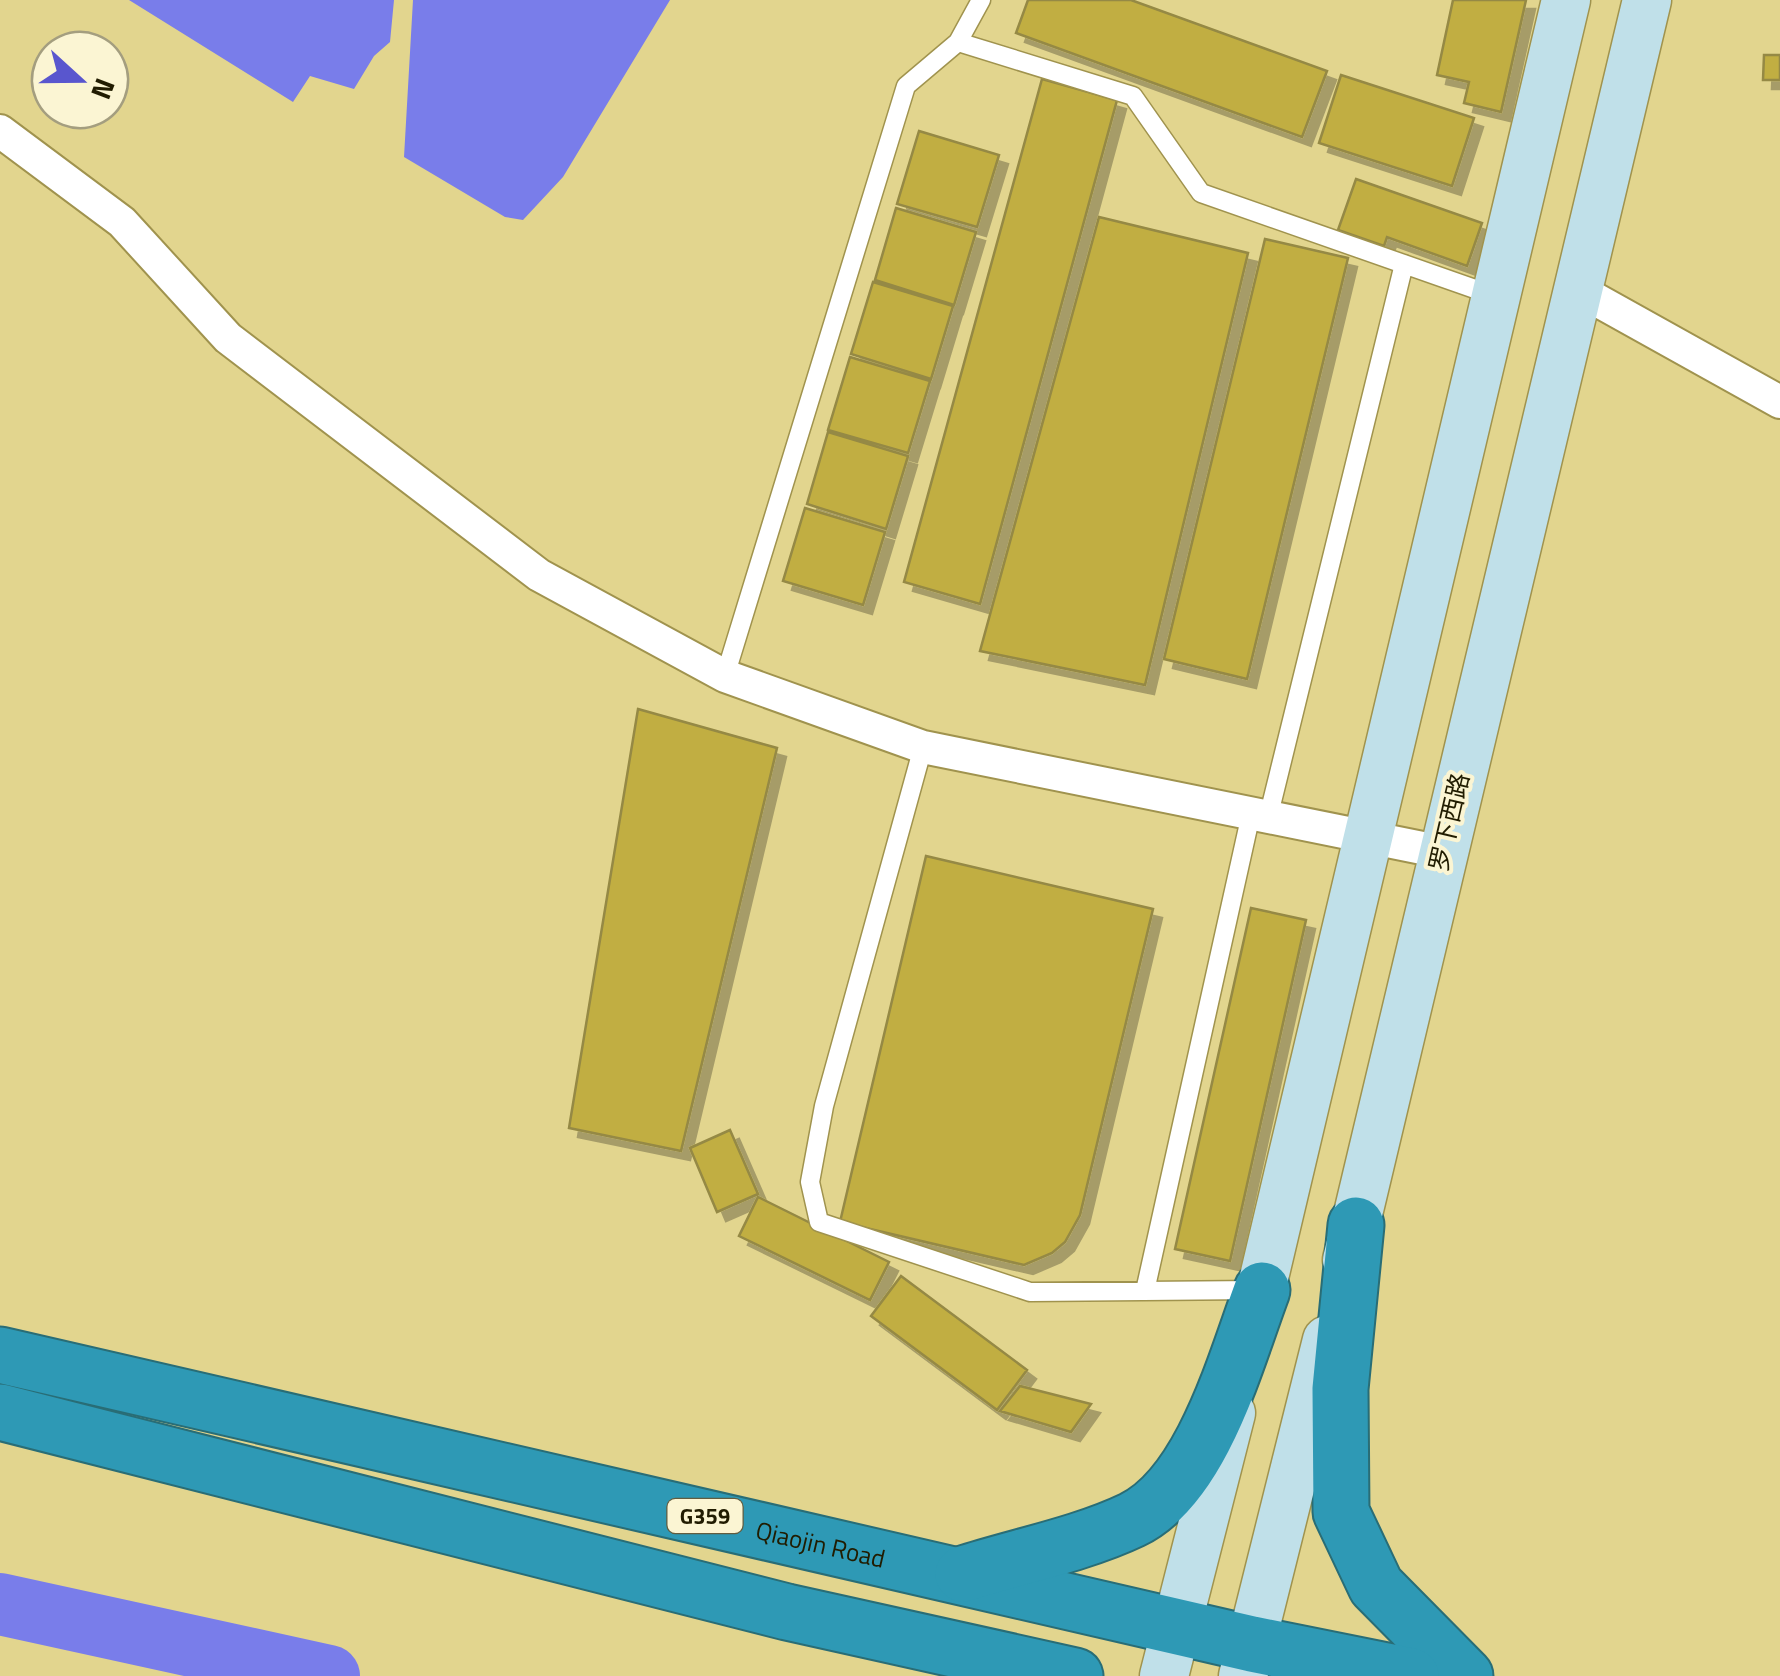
<svg xmlns="http://www.w3.org/2000/svg" width="1780" height="1676" font-family="'Titillium Web','Noto Sans SC',sans-serif">
	<style>
		.water { fill: #797dea }
		.lines { fill: none; stroke-linecap: round; stroke-linejoin: round }
		.river { stroke: #797dea; stroke-width: 62 }
		.building { fill: #c1ae42; stroke: #958944; stroke-width: 2.5; filter: url(#shadow) }
		.lane-casing { stroke: #a0934e; stroke-width: 21 }
		.street-casing { stroke: #a0934e; stroke-width: 36 }
		.secondary-casing { stroke: #a0934e; stroke-width: 51 }
		.highway-casing { stroke: #296d76; stroke-width: 59 }
		.lane { stroke: #fff; stroke-width: 18 }
		.street { stroke: #fff; stroke-width: 32 }
		.secondary { stroke: #c0e0e9; stroke-width: 48 }
		.highway { stroke: #2e99b5; stroke-width: 55 }
		.labels { text-anchor: middle; stroke-width: 8; stroke-linejoin: round; paint-order: stroke }
		.shield { fill: #fbf5d3; stroke: #625d40; stroke-width: 2.5 }
		.shield-label { font-size: 22px; font-weight: bold; fill: #211c01 }
		.street-label { font-size: 25px; fill: #211c01; stroke: #fbf5d3 }
	</style>
	<defs>
		<filter id="shadow"><feDropShadow dx="9" dy="9" stdDeviation="0" flood-color="#0004"/></filter>
	</defs>
	<rect width="100%" height="100%" fill="#e2d58e"/>
	<path class="water" d="M129,0H394L390,42L374,56L354,89L310,76L293,102Z
		M413,0H670L563,177L523,220L505,217L404,157Z"/>
	<g class="lines">
		<path class="river" d="M0,1604L329,1676"/>
	</g>
	<path class="building" d="M1028,0H1131L1327,71L1302,137L1016,33Z
		M1453,0H1526L1501,112L1464,103L1469,82L1437,75Z
		M1764,55H1780V80H1763Z
		M1341,75L1474,118L1452,186L1319,143Z
		M1042,79L1117,100L980,604L904,582Z
		M919,131L999,155L977,227L897,204Z
		M1356,179L1482,223L1467,266L1387,237L1384,246L1338,230Z
		M896,208L976,232L954,305L875,280Z
		M1099,217L1248,253L1145,685L980,651Z
		M1265,239L1348,258L1247,679L1164,659Z
		M873,282L953,306L931,379L851,354Z
		M850,357L930,381L908,453L828,430Z
		M828,432L908,456L886,529L807,504Z
		M805,508L885,532L863,605L783,581Z
		M638,709L777,748L681,1151L569,1128Z
		M926,856L1153,909L1080,1215L1065,1242L1052,1253L1024,1265L840,1222Z
		M1251,908L1306,920L1230,1261L1175,1249Z
		M730,1130L758,1194L717,1212L690,1148Z
		M758,1197L889,1262L870,1300L739,1236Z
		M901,1276L1027,1370L997,1410L871,1316Z
		M1020,1386L1091,1404L1071,1432L1000,1411Z"/>
	<g class="lines">
		<defs>
			<path id="lane" d="M958,42L1133,96L1201,193L1495,296
				M725,676L906,86L958,42L981,0
				M923,747L824,1106L810,1182L819,1222L1030,1292L1256,1290
				M1268,818L1404,264
				M1145,1291L1251,814"/>
			<path id="street" d="M0,131L122,222L228,338L539,575L725,676L923,747L1442,852
				M1577,289L1780,402"/>
			<path id="secondary" d="M1347,1260L1647,0
				M1253,1324L1566,0
				M1164,1676L1231,1413
				M1243,1676L1327,1340"/>
			<g id="highway">
				<path d="M1356,1225L1340,1389L1341,1512L1376,1586L1465,1676"/>
				<path id="s1" d="M0,1355L1252,1644L1411,1676"/>
				<path d="M0,1412L787,1612L1075,1676"/>
				<path d="M963,1574C1016,1557 1082,1544 1132,1520C1203,1486 1236,1359 1262,1290"/>
			</g>
		</defs>
		<use href="#lane" class="lane-casing"/>
		<use href="#street" class="street-casing"/>
		<use href="#secondary" class="secondary-casing"/>
		<use href="#highway" class="highway-casing"/>
		<use href="#lane" class="lane"/>
		<use href="#street" class="street"/>
		<use href="#secondary" class="secondary"/>
		<use href="#highway" class="highway"/>
	</g>
	<g class="labels">
		<rect class="shield" x="667.5" y="1499" width="75" height="34" rx="8"/>
		<g class="shield-label">
			<text x="705" y="1524">G359</text>
		</g>
		<g class="street-label">
			<text transform="translate(1449 822) rotate(-77)" y="9">罗下西路</text>
			<text dy="9" stroke="none"><textPath href="#s1" startOffset="842">Qiaojin Road</textPath></text>
		</g>
	</g>
	<g transform="translate(80 80) rotate(111)"><circle r="48" fill="#fbf5d3" stroke="#a49e7f" stroke-width="2.5"/>
	<path d="M0-8L18 38L0 25L-18 38Z" fill="#5956ce"/>
	<text y="-15" font-size="28" font-weight="bold" text-anchor="middle" fill="#211c01">N</text>
	</g>
</svg>
